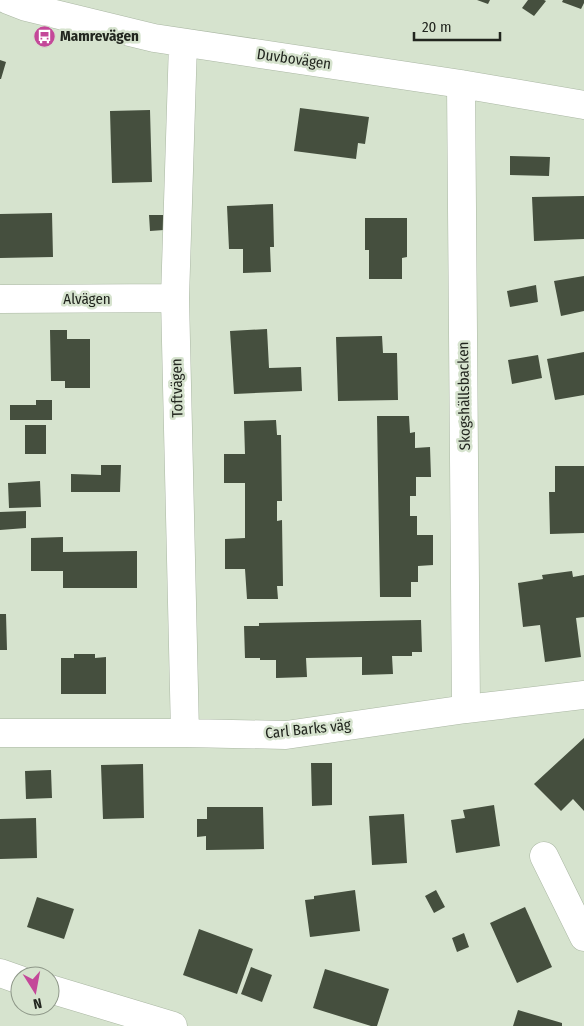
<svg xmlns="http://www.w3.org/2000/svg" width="584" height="1026" font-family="'Fira Sans Condensed',sans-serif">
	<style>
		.building { fill: #454f3e }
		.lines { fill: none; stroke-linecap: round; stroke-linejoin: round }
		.street-casing { stroke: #aab7a3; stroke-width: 29 }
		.street { stroke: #fff; stroke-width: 28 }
		.labels { text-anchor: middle; stroke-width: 5; stroke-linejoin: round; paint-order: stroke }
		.poi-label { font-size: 15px; font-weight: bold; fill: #22261f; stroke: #d6e3ce; text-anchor: start }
		.street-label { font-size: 15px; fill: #22261f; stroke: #d6e3ce }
	</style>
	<rect width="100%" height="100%" fill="#d6e3ce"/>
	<path class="building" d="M477,0H490L488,4Z
		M528,0H544L546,1L534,16L522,8Z
		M563,0H584V3L581,9L562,2Z
		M0,60L6,62L1,79H0Z
		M300,108L369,117L365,144L358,143L356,159L294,151Z
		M150,110L152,182L112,183L110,111Z
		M510,156L550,157L549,176L510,175Z
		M584,196V239L534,241L532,197Z
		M273,204L274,247H270L271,272L243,273V249H229L227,206Z
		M52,213L53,257L0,258V214Z
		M149,215H164V230L150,231Z
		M365,218H407V257L402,258V279H369V250H365Z
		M584,276V311L561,316L554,281Z
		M536,285L538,302L510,307L507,291Z
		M267,329L269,368L301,367L302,391L234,394L230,331Z
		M50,330H67V339H90V388H65V381H51Z
		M382,336L383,353H397L398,400L338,401L336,337Z
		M584,352V395L555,400L547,359Z
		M538,355L542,378L512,384L508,360Z
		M36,400H52V420H10V405H36Z
		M377,416H409L410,433L415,432V448L430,447L431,477H416V496H410V516H417V535H433V565L418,566V582H411V597H380Z
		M276,420L277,435H281L282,501H277V521L282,520L283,586H277L278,599H247L245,569H225V539L245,538V483H224V454H245L244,421Z
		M25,425H46V454H25Z
		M101,465H121L120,492H71V474L101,475Z
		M555,466H584V533L550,534L549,492H555Z
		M40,481L41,507L9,508L8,483Z
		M26,511V528L0,530V512Z
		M63,537V552L137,551V588H63V571H31V538Z
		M572,571L573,577L584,575V617L576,618L581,657L545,662L540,625L523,627L518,583L543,579L542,575Z
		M0,614H6L7,650H0Z
		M421,620L422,652H412V656H392L393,674L362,675V657L306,658L307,677L276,678V660H260V658H245L244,626H259V623Z
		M74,654H95V658L106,657V694H61V658H74Z
		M584,738V811L573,799L561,811L534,784Z
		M311,763H332V805L312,806Z
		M143,764L144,818L103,819L101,765Z
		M51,770L52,798L26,799L25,771Z
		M494,805L500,846L456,853L451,820L465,818L463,810Z
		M207,807H263L264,849L206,850V836L197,837V819H207Z
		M404,814L407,863L372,865L369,816Z
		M36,818L37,858L0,859V819Z
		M355,890L360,931L310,937L305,900L314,899V896Z
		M436,890L445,907L434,913L425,896Z
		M37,897L74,909L64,939L27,927Z
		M525,907L552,967L517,983L490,923Z
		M199,929L253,949L237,994L183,975Z
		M464,933L469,947L457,952L452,938Z
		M251,967L272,975L262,1002L241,994Z
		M325,969L389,989L377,1026H371L313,1008Z
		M518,1010L562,1023V1026H513Z"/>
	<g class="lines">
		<defs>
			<path id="street" d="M8,0L26,7L154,38L461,84L584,105
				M183,43L175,298L185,733
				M461,84L466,709
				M0,299L175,298
				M0,733H185L286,735L466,709L584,695
				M544,856L584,937
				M0,973L20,980
				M50,989L173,1026"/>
		</defs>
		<use href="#street" class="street-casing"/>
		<use href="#street" class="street"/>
	</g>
	<defs>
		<symbol id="bus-disc" viewBox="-11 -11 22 22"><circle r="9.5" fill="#c44899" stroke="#d6e3ce"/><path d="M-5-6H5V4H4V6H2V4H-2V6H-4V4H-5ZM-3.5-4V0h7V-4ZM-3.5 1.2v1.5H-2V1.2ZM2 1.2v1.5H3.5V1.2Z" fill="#fff"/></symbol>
	</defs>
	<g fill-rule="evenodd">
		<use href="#bus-disc" x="32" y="24" width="25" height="25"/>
	</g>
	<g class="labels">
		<g class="poi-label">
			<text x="60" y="41">Mamrevägen</text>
		</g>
		<g class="street-label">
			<text transform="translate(294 59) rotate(8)" y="5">Duvbovägen</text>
			<text x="87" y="304">Alvägen</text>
			<text transform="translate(177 388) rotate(-91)" y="5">Toftvägen</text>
			<text transform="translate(464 396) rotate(-91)" y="5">Skogshällsbacken</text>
			<text transform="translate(308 729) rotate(-6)" y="5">Carl Barks väg</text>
		</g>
	</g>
	<g transform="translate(35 991) rotate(169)"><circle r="24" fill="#d6e3ce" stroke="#8e9788"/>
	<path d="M0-4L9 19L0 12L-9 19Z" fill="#c44899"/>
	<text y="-8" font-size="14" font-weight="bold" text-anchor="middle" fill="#22261f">N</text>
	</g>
	<path d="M414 32v8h86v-8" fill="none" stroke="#22261f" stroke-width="2.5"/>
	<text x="422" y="32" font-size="15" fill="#22261f" stroke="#d6e3ce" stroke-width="4" paint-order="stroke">20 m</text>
</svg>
